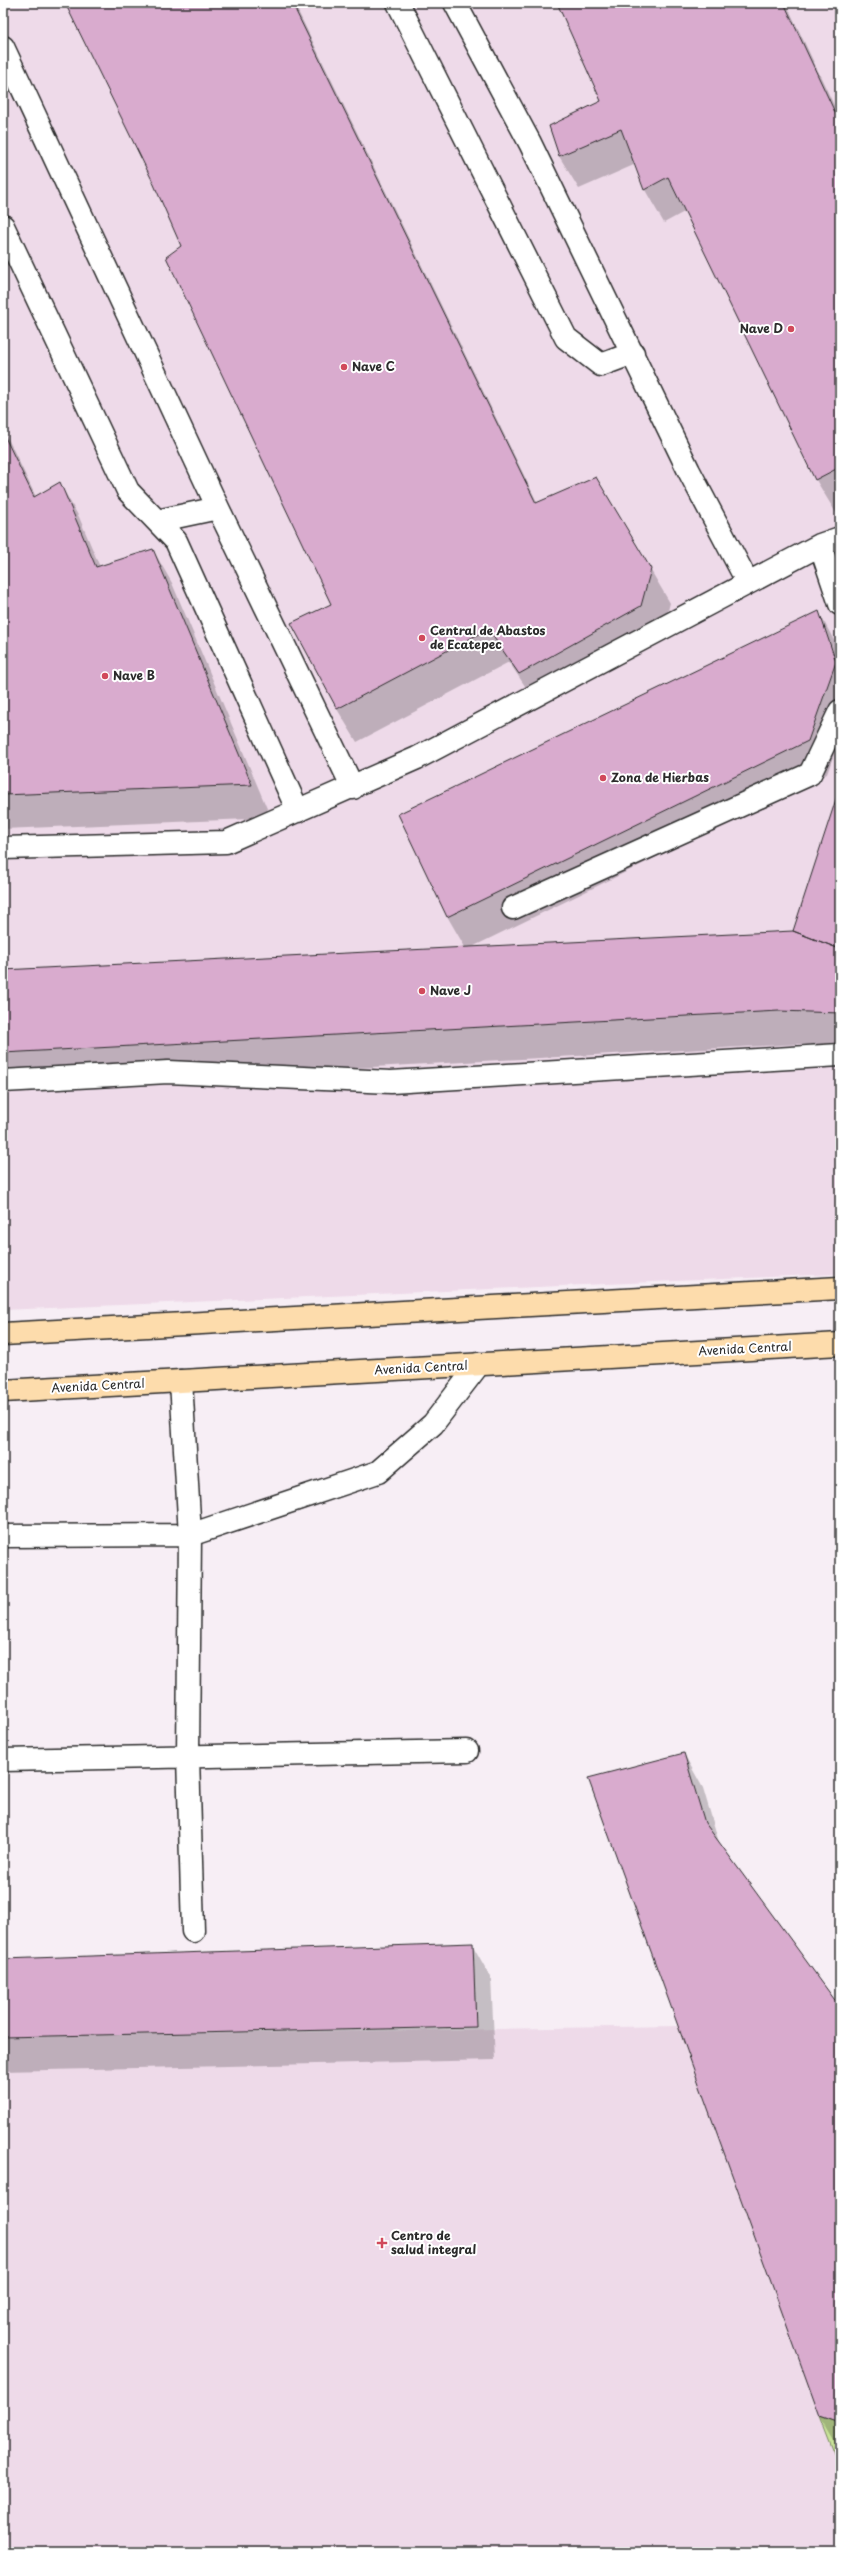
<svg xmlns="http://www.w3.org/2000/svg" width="843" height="2555" font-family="'Playpen Sans',sans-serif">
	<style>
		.built { fill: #eedae9 }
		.green { fill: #c9e399; stroke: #7a8762 }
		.shadow { fill: #0003 }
		.building { fill: #d9abce; stroke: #2b2b2b }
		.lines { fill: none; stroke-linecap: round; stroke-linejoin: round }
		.minor-casing { stroke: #2b2b2b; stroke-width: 25 }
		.highway-casing { stroke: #2b2b2b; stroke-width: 25 }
		.minor { stroke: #fff; stroke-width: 22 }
		.highway { stroke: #fddcac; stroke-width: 22 }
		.poi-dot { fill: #d1495b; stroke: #fff; stroke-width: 1.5 }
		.labels { text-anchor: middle; stroke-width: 4; stroke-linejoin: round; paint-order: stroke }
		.poi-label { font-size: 12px; font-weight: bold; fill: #2b2b2b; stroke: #fff; text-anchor: start }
		.street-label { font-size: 12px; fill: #2b2b2b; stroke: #fff }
	</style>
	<rect width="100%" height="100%" fill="#f7eef5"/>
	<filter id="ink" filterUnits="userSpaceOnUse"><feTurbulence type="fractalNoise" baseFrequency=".025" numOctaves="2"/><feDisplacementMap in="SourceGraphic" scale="8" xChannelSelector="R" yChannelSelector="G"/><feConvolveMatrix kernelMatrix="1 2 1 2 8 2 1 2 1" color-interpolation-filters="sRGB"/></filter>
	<g filter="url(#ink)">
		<path class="built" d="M3,3H840V1274L3,1310Z
			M678,2026L840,2450V2552H3V2037Z"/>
		<path class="green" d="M820,2417L840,2424V2469Z"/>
		<path class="shadow" d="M66,3H294L538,504L650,569L670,603L660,640L539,707L509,662L357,742L337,709L332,605L153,179Z
			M558,3H786L840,118V511L836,513L816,480L686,211L664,223L645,190L636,164L579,189L559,156L550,127L602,102Z
			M3,428L36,497L60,484L79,517L100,567L153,550L172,583L271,818L3,829Z
			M819,612L840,652V737L827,774L470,948L793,932L840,791V1046L799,1044L3,1087V971L466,949L447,916Z
			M684,1754L703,1788L720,1846L840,2009V2451L820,2417Z
			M472,1944L491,1978L495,2060L3,2071V1960Z"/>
		<path class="building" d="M65,3H292L536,503L596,477L651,569L641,606L519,674L488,629L337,709L291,623L331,604L166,257L181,246L152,180Z
			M557,3H784L840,123V467L815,480L668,177L644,190L621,129L559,156L549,126L601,101Z
			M3,433L34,497L60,482L96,567L153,549L252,785L3,795Z
			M819,611L836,662L808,741L447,917L398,814Z
			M840,787V949L793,931Z
			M793,931L840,949V1013L779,1011L3,1053V970Z
			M684,1753L705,1823L840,2007V2424L820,2417L588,1778Z
			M473,1943L476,2027L3,2037V1959Z"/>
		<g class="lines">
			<defs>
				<path id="minor" d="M398,3L566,338L601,365L633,353
					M455,3L530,143L689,471L748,583
					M3,47L218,508L353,788
					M3,226L128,491L176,541L298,811
					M157,521L218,508
					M820,545L840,604
					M3,848L226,842L417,758L820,545L840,538
					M513,908L810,774L840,711
					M3,1081L168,1072L391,1082L840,1055
					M181,1381L190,1535L188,1756L193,1931
					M3,1536L190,1535L378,1472L433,1424L479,1364
					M3,1760L467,1751"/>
				<path id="highway" d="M3,1334L840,1288
					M3,1391L840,1344"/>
			</defs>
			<use href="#minor" class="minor-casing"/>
			<use href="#highway" class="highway-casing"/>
			<use href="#minor" class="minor"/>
			<use href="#highway" class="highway"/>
		</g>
	</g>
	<g class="poi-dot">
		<circle cx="791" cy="329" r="4"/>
		<circle cx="344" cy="367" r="4"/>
		<circle cx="422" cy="638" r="4"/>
		<circle cx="105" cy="676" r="4"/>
		<circle cx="603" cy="778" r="4"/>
		<circle cx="422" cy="991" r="4"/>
		<path d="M380 2237h4v4h4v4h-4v4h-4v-4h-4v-4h4z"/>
	</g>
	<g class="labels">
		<g class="poi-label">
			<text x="783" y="333" text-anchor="end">Nave D</text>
			<text x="352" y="371">Nave C</text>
			<text x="430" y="635">Central de Abastos<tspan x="430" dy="14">de Ecatepec</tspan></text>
			<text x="113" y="680">Nave B</text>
			<text x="611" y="782">Zona de Hierbas</text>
			<text x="430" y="995">Nave J</text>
			<text x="391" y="2240">Centro de<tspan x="391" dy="14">salud integral</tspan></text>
		</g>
		<g class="street-label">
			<text transform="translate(745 1349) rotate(-3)" y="4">Avenida Central</text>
			<text transform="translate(421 1368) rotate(-3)" y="4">Avenida Central</text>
			<text transform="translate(98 1386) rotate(-3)" y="4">Avenida Central</text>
		</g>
	</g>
	<rect width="843" height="2555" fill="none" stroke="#fff" stroke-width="16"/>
	<rect x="8" y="8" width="827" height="2539" fill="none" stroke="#2b2b2b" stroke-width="1.5" filter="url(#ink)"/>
</svg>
